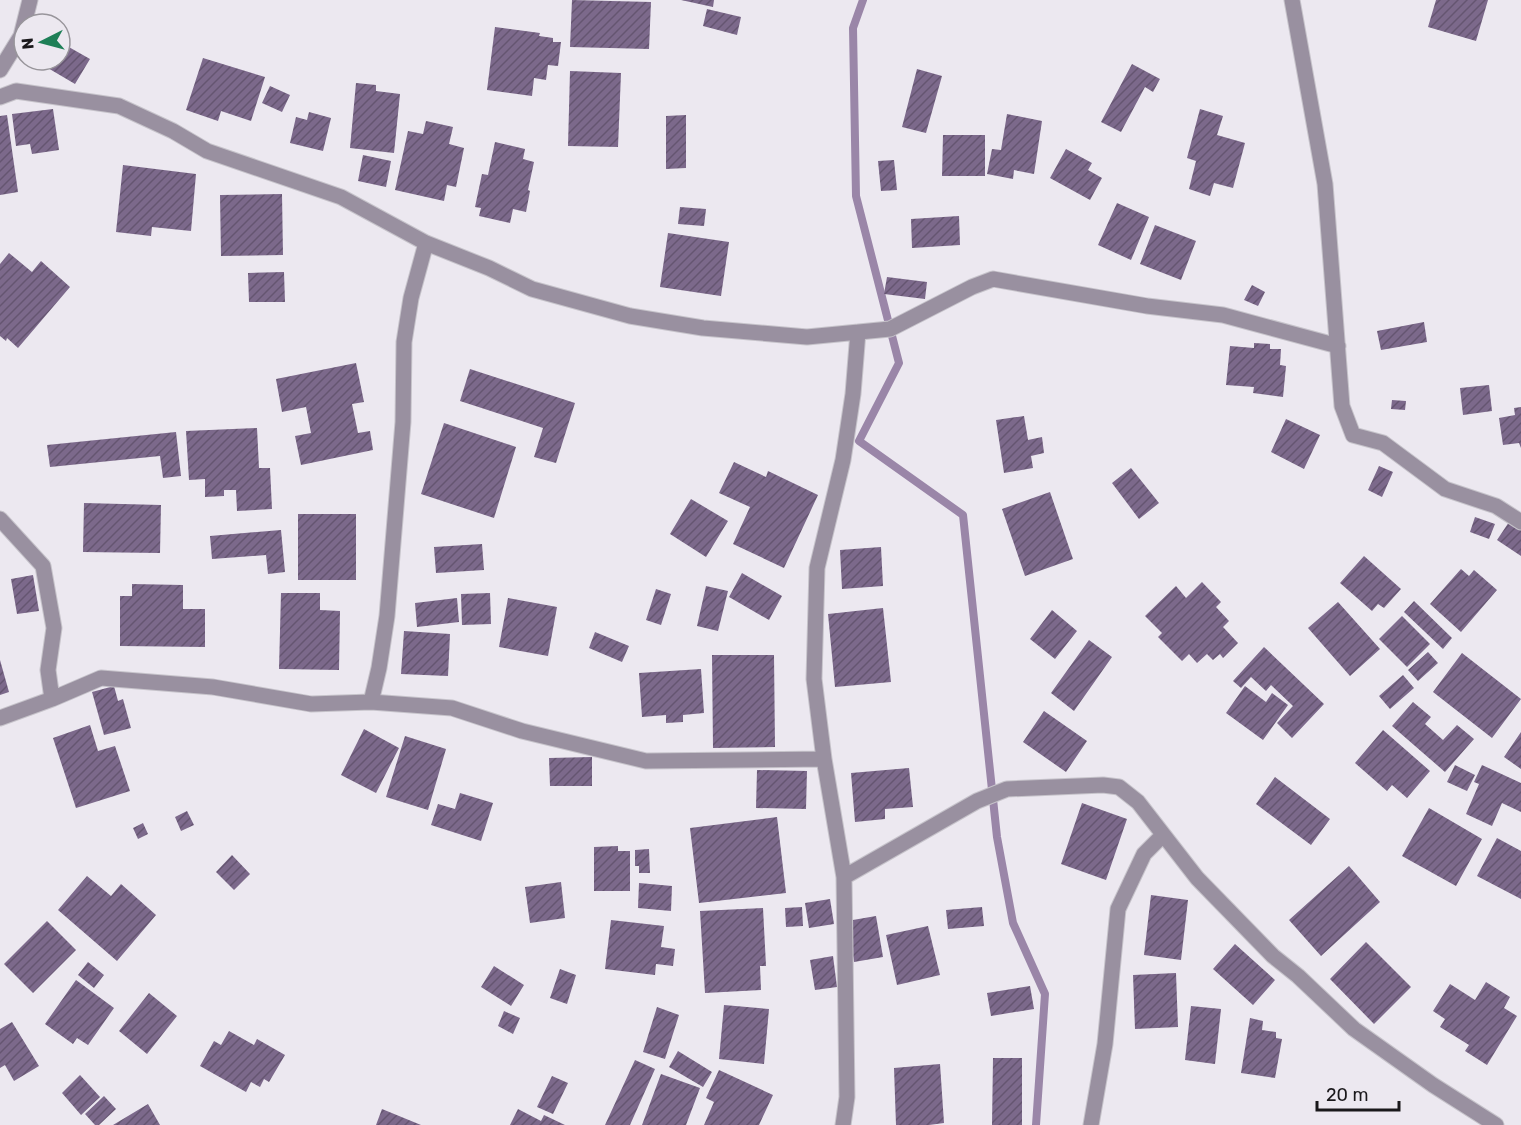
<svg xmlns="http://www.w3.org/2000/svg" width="1521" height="1125" font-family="Rubik,sans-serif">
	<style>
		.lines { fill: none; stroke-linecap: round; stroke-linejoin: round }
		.stream { stroke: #9a86a8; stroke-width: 8 }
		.building { fill: url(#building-hatch) }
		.street-casing { stroke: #c6c3ca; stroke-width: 17 }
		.street { stroke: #9990a0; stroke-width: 15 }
	</style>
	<defs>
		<pattern id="building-hatch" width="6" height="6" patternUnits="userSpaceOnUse" patternTransform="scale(1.5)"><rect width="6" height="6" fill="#7c698b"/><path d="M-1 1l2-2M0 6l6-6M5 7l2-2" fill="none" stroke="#655571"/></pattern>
	</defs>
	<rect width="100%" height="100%" fill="#ece8f0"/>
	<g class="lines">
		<path class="stream" d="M863,0L853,28L856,196L899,363L859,441L963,515L997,837L1013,923L1045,994L1036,1125"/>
	</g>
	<path class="building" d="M572,0L651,2L649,49L570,47Z
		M681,0H714L713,7Z
		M1436,0H1488L1476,41L1428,27Z
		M707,9L741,17L737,35L703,26Z
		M495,27L540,33L539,36L553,38V42H561L558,66L548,65L546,80L534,78L532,96L487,90Z
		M60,42L90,59L75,84L36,61L60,60Z
		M203,58L265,77L251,121L221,111L218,121L186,110Z
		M1132,64L1160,79L1153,92L1145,87L1121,132L1101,122Z
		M917,69L942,76L926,133L902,127Z
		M570,71L621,73L618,147L568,146Z
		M356,83L376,85V91L400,94L394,153L350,148Z
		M270,86L290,95L282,112L262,103Z
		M53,109L59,150L32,154L30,144L16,146L12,114Z
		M1200,109L1223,116L1217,135L1245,143L1233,188L1214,183L1210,196L1189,189L1196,161L1187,158Z
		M309,112L331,118L323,151L290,143L296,117L307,120Z
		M1007,114L1042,121L1034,174L1014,170L1013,179L987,174L992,149L1001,150Z
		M7,115L18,192L0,195V116Z
		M686,115V168L666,169V116Z
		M426,121L453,127L449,144L464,148L456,187L447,185L444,201L395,190L408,131L423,134Z
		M943,135H985V176H942Z
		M495,142L525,149L523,159L534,162L528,190L530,191L526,212L513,209L510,223L479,216L481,208L475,207L482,174L488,175Z
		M1066,149L1092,163L1088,170L1102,178L1090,200L1050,178Z
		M363,155L391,161L386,187L358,181Z
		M894,160L897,190L881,191L878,161Z
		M123,165L196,174L191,231L152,227L151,236L116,232Z
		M282,194L283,255L221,256L220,195Z
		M1117,203L1149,217L1131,260L1098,245Z
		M680,207L706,209L704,226L678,224Z
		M959,216L960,245L912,248L911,219Z
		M1155,225L1196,241L1181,280L1140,264Z
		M668,233L729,242L721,296L660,287Z
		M9,253L32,272L41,261L70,287L18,348L7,338L6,341L0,336V264Z
		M284,272L285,302H249L248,273Z
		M887,277L927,282L925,299L884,294Z
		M1252,285L1265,292L1258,306L1244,300Z
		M1424,322L1427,342L1381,350L1377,331Z
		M1254,343L1270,344V349H1281L1280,365L1286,366L1283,397L1253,393L1254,387L1226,385L1230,346L1254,348Z
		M356,363L364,402L352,404L358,433L370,431L373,450L301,465L295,436L311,433L306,407L282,412L276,379Z
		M470,369L575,403L556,463L534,457L543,428L460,401Z
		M1489,385L1492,411L1463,415L1460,388Z
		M1392,400L1406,401L1405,410L1391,409Z
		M1521,407V448L1519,443L1503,445L1499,418L1515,415L1514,408Z
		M1024,416L1028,440L1042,437L1044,453L1031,456L1033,468L1004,473L996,420Z
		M1286,419L1320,435L1304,469L1271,452Z
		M444,423L516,447L494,518L421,494Z
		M257,428L259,468H270L272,509L237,511L236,490H224V496L205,497V479L189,480L186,431Z
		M176,432L181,476L163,478L160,456L50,467L47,445Z
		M734,462L766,477L768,471L818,495L784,568L733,544L750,507L719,493Z
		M1379,466L1393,472L1382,497L1368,490Z
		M1131,468L1159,503L1139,519L1112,483Z
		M1050,492L1073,559L1025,576L1002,509Z
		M691,499L728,521L706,557L670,534Z
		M84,503L161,505L160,553L83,552Z
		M298,514H356V580H298Z
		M1475,517L1495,524L1489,539L1470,532Z
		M1509,522L1521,530V556L1497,540Z
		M281,530L285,572L268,574L266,555L212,559L210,536Z
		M482,544L484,570L436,573L434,547Z
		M881,547L883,586L842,589L840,550Z
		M1364,556L1401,589L1384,608L1378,604L1372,611L1340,583Z
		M1461,569L1469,576L1474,570L1497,590L1461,632L1430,604Z
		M742,573L782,596L769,620L729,597Z
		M33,575L39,611L17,614L11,579Z
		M1202,582L1221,602L1216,607L1229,621L1223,627L1238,643L1223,658L1220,654L1213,660L1207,654L1197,663L1189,654L1182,661L1158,637L1162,633L1145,616L1176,586L1186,598Z
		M132,584L183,585V609H205V647L120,646V596H132Z
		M706,586L728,591L718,631L697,626Z
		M656,589L671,594L661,625L646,620Z
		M281,593H320V610L340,611L339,670L279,669Z
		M490,593L491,624L462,625L461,594Z
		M457,598L459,622L417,627L415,603Z
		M508,598L557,607L548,656L499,647Z
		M1414,601L1452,638L1443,649L1404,612Z
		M1338,602L1380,649L1350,676L1308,628Z
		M883,608L891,682L835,687L828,614Z
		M1052,610L1077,631L1055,659L1030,639Z
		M1402,616L1430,644L1407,667L1379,639Z
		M404,631L450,634L448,676L401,674Z
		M595,632L629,646L622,662L589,648Z
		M1089,640L1112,657L1074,711L1051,693Z
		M1264,647L1324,704L1292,738L1277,723L1293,706L1271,685L1266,691L1251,677L1241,688L1233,681Z
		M1428,652L1438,663L1418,681L1408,670Z
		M1462,653L1521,699L1492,738L1433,692Z
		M712,655H774L775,747L713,748Z
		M0,660L9,692L0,695Z
		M701,669L704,713L683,715V722L666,723V715L642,717L639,673Z
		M1403,675L1414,688L1390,709L1379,696Z
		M114,686L118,701L123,699L131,728L104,735L92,692Z
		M1245,686L1266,702L1272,693L1288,705L1263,740L1226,713Z
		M1413,702L1431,717L1425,724L1443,740L1457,725L1474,739L1445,772L1392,726Z
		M1044,711L1087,741L1066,772L1023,742Z
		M90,725L98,751L115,746L130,791L76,808L53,738Z
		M364,729L399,748L376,793L341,775Z
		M1383,730L1430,771L1407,798L1392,785L1387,791L1355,763Z
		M1521,732V769L1504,757Z
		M405,736L446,749L428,810L386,797Z
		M592,757V786H550L549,758Z
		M1455,765L1475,775L1467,791L1447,782Z
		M1482,765L1521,783V812L1502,803L1492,826L1466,814L1479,784L1474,782Z
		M909,768L913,807L885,809V819L855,822L851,773Z
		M757,770L807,771L806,809L756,808Z
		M1275,777L1330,819L1311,845L1256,804Z
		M460,793L493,803L481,841L431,825L438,804L455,809Z
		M1082,803L1127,819L1106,880L1061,864Z
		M1429,808L1482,839L1456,886L1402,856Z
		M187,811L194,825L181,831L175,817Z
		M777,817L786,893L699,903L690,828Z
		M143,823L148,834L138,839L133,828Z
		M1497,838L1521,851V899L1477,876Z
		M618,846V851H630V891H594V847Z
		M649,849L650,873H639V866H635V850Z
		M232,855L250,874L234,890L216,872Z
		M1349,866L1380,902L1321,956L1289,920Z
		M87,876L111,896L121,884L156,915L117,961L58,910Z
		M561,882L565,918L530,923L525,887Z
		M639,883L672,886L671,911L638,908Z
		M1151,895L1188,900L1181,960L1144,955Z
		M830,899L834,924L809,928L805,903Z
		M802,907L803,926L786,927L785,908Z
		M982,907L984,926L948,929L946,910Z
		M763,908L766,966H760L761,990L705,993L700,911Z
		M876,916L883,957L854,962L847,921Z
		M611,920L664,926L661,947L675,949L673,966L656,964L655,975L605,969Z
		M47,921L76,950L33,993L4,964Z
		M928,926L940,975L897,985L886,935Z
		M1366,942L1411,987L1374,1024L1330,979Z
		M1235,944L1275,980L1253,1005L1213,969Z
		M833,956L837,987L815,990L810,960Z
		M88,962L104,975L94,988L78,975Z
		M494,966L524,985L511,1006L481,987Z
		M560,969L576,975L567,1004L550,998Z
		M1176,973L1178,1027L1135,1029L1133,975Z
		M76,980L114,1008L88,1045L77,1038L73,1044L45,1024Z
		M1486,982L1510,997L1504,1008L1517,1016L1487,1065L1465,1051L1469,1045L1440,1027L1445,1019L1433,1011L1450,984L1475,1000Z
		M1030,986L1034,1009L991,1016L987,993Z
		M149,993L177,1016L147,1054L119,1031Z
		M724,1005L769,1009L764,1064L719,1059Z
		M1191,1006L1221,1009L1215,1064L1185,1060Z
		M657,1007L679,1015L665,1059L643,1052Z
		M504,1011L520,1018L513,1034L498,1026Z
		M1250,1018L1263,1021L1262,1030L1276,1032V1038L1282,1039L1275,1078L1241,1073Z
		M12,1022L39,1066L14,1081L5,1065L0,1068V1029Z
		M229,1031L254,1045L257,1039L285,1055L269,1082L264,1079L260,1087L251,1082L246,1092L200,1066L214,1041L221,1045Z
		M678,1051L712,1072L703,1087L669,1067Z
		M993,1058H1022V1125H992Z
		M635,1060L655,1069L630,1125H605Z
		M940,1064L944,1123L929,1125H896L894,1068Z
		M719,1070L773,1095L759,1125H704L714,1102L706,1098Z
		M661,1074L700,1088L686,1125H642Z
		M80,1075L100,1097L81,1115L62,1093Z
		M552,1076L568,1083L553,1114L537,1107Z
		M104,1096L116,1109L99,1125H95L85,1114Z
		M148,1104L160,1125H113Z
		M382,1109L421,1125H376Z
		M518,1109L541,1121L544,1115L565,1125H510Z"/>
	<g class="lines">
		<defs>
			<path id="street" d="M1292,0L1325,184L1342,406L1353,435L1383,443L1445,489L1496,506L1521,522
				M0,70L21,36L30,0
				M0,97L16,91L119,106L173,131L207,151L341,197L426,243L489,268L532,289L630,316L703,328L807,337L890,329L972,287L993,279L1147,306L1223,315L1338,346
				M0,519L43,566L54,628L48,670L52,699
				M371,702L379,668L387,616L403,422L404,342L411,298L426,243
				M0,718L52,699L101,678L213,687L311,704L371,702L452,708L522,731L646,761L824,759L844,877L847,1097L843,1125
				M824,759L814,679L817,568L843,460L853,394L858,332
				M844,877L977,801L1007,789L1103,785L1119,787L1138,802L1197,878L1273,956L1298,976L1354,1029L1433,1085L1496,1125
				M1091,1125L1105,1044L1118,909L1144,854L1163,835"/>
		</defs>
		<use href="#street" class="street-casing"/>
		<use href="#street" class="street"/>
	</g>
	<g transform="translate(42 42) rotate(264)"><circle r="28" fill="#ece8f0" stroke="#98959b" stroke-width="1.5"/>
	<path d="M0-4.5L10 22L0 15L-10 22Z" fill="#1e7f57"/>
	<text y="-9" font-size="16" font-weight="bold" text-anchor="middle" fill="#1a181b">N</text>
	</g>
	<path d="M1317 1101v9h82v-9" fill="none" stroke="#1a181b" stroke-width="3"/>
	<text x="1326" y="1101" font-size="18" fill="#1a181b" stroke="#ece8f0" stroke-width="4.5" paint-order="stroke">20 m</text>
</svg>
